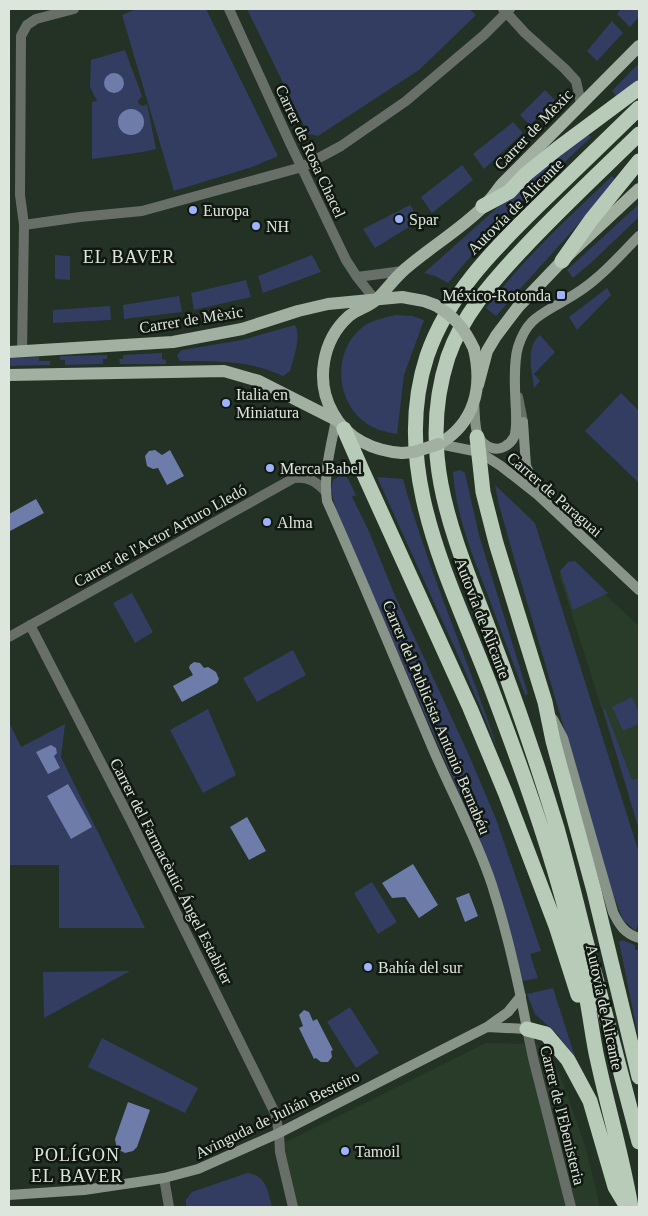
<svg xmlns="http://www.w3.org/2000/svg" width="648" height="1216" font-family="'Times New Roman',serif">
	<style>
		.built { fill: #283c29 }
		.green { fill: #323d61 }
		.water { fill: #6d7ca9 }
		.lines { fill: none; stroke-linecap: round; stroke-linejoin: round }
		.street { stroke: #686f68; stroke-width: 10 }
		.secondary { stroke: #899488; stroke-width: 10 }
		.primary { stroke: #a2b0a2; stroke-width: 12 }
		.highway { stroke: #b8cab8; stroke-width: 15 }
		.primary-bridge { stroke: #a2b0a2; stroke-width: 12 }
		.poi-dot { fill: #9db4fd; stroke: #111811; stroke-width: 2 }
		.labels { text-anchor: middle; stroke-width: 5; stroke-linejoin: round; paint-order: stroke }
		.street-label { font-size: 16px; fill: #dde6dc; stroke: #111811 }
		.poi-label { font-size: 16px; fill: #dde6dc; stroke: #111811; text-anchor: start }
		.neighbourhood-label { font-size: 18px; letter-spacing: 1px; fill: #dde6dc; stroke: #111811 }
	</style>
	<rect width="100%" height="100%" fill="#233224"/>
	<path class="built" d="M575,566L639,626V826L559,574Z
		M486,1043L537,1044L559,1072L585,1145L600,1207H298L282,1144Z"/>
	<path class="green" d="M137,9H206L278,156L252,167L174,191L122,15Z
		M247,9H469L476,15L419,70L318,136L308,134Z
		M621,9H639V17L630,27L617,14Z
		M612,21L623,33L597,61L587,51Z
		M125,50L142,96L138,101L139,104L143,106L147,104L156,149L143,152L92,159V102L97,101L90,87L91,60Z
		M639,63V80L617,97L612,91Z
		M545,90L555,100L530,125L520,115Z
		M513,122L523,133L484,169L473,154Z
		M587,134L591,137L493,230L448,283L435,276L424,273L526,182Z
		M462,165L473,180L432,213L421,197Z
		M612,176L615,179L582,220L496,316L486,308C523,259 568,218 612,176Z
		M639,204V217L593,261L573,278L567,270Z
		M410,205L420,220L375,248L363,229Z
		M55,255L70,256V280L55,279Z
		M312,255L321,272L263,293L258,276Z
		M246,280L251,297L194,310L191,293Z
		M607,288L611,295L577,330L569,317Z
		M179,296L182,312L124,319L123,305Z
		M110,306L111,320L53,323V310Z
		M396,315L412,316L424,320L404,375L397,434C385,432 372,429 362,420C333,395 334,345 367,324C377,319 386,317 396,315Z
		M295,325C302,338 293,358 290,371L283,376C244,359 221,362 180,361L177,355L182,350L242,340Z
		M540,335L555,352L534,374L540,381L534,388C532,371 525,347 540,335Z
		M162,353V359L166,360V364H120L119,359H123V355Z
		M107,355V359H103V364L65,365V360H60V356Z
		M39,357V361H50V365L9,366V358Z
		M621,393L639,411V483L585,431Z
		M460,470L465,473L479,535L528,694L525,695C512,660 499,625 486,590C471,552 456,514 453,472Z
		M340,476L347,477L356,495L352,497L368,529L393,591L468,753L496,819L541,951L530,954L538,978L523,981L509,925L483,848L336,511L331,490L333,480Z
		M377,477L403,479C428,571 468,659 498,750L462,664Z
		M495,485L535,523L639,853V920L636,931L623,920L612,891L514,558L499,505Z
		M575,561L608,593L573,610L560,571L568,562Z
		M132,593L153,632L135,643L113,603Z
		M293,650L306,675L257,702L243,678Z
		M632,697L639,713V724L623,731L612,707Z
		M208,709L236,775L203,793L170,730Z
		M603,709H605L632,780L639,778V830Z
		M9,722L21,747L65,724L61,757L145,928H59V865H9Z
		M372,882L397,922L378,934L354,893Z
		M622,940L635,945V950H639V1040L619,942Z
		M130,971L44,1018L43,972Z
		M553,988L575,1057L557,1034L535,1014L527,994Z
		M350,1007L379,1053L356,1068L327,1022Z
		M102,1038L198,1088L185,1113L88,1067Z
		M247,1173C266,1175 268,1191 272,1207H186V1200L192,1192Z"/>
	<path class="water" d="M104 83a10 10 0 1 1 20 0a10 10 0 1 1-20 0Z
		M118 122a13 13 0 1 1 26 0a13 13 0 1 1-26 0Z
		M155,450L162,455L170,450L184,476L167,485L158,468L153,469L147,466L145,456L149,451Z
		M36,499L44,513L10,531L9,514Z
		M194,662L200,663L204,668L208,667L216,672L219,679L217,683L182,702L173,686L193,675L189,668L190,665Z
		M51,745L56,748L57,753L54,756L60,768L48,774L36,752Z
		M68,784L92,827L71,839L47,796Z
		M247,817L266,851L249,860L230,827Z
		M413,864L438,905L419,918L405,897L392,898L382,883Z
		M469,893L478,916L465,922L456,898Z
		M304,1010L309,1012L313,1021L317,1019L333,1050L331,1051L332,1057L328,1062H321L316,1058L314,1059L299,1028L303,1026L299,1015Z
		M128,1102L150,1110L137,1147L133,1151L125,1153L117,1149L115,1139Z"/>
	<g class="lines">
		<path class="street" d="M229,9L290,143L346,260L357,277L376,301
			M503,9L525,33L565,69L576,81L581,103
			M24,225L80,217L142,211L302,167L341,146L406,101L484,35L510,9
			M357,277L403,271
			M22,352L24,225L20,195L21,36L27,25L36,19L74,9
			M518,397L523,422
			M30,625L131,821L275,1113L279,1133L280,1152L293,1207
			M9,637L294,478C308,476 317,482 326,492
			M527,1029L533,1058L571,1207
			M164,1178L169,1207"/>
		<path class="secondary" d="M474,403C476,420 472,442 492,448C500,451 510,445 514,437C517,430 516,419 516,411C515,393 513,364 518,347C527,318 541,315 565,300C576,294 589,285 599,276C613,264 626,249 639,236
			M336,420C331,446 323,474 327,501C363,581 396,662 430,742C450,790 476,836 492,885C507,932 518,980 527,1029L487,1027
			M523,422L526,466L534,483L538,495
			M439,444L479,452L501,466L538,495L639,590
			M553,719L563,738L613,912C619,925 625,934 639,938
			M9,1195L84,1190L138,1182L164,1178L198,1169L279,1133L487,1027L508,1012L521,996"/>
		<path class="primary" d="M9,352L173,342L242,329L298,311L328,304L402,297L424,301L435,305
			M9,375L224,371L259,381L336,420
			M478,385L487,351L496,336L518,307L562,261L639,189
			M439,444C475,423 483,387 474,349
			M402,453C374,451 347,439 333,413C315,382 322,340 349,316C358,309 371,306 378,298C387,289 394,279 404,270C429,248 460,230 484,206C491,199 497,190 503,183L639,46"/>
		<path class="highway" d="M639,134C599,173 558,211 520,252C491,283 462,316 448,357C414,462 459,547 494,643C517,704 538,766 557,828C567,864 576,901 585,937C603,1005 621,1074 639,1142
			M483,206L509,192L526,174L557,149L639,88
			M562,261L591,220L639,161
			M344,429L362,470L470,708L505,792L556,926L578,995
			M477,437L483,492L496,543L545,702L553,741L594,891L639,1077
			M527,1029L546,1034L568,1060L590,1101L615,1187L627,1207
			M631,1207C622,1155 607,1105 596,1053C591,1027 588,1000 582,975C574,939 564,903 554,869C536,808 514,749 492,690C452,584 389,472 427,356C448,295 493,250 538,206C572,173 605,141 639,108"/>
		<path class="primary-bridge" d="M435,305C454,316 465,329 474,349
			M402,453L414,452L439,444"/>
	</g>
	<g class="poi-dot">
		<circle cx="193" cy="210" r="5"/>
		<circle cx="399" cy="219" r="5"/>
		<circle cx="256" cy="226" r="5"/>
		<rect x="556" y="290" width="10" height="10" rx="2.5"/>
		<circle cx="226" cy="403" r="5"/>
		<circle cx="270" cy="468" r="5"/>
		<circle cx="267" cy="522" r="5"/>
		<circle cx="368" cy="967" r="5"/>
		<circle cx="345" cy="1151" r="5"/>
	</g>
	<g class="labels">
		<g class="street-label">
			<text transform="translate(533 129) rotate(-46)" y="6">Carrer de Mèxic</text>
			<text transform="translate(311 151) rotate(65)" y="6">Carrer de Rosa Chacel</text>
			<text transform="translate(515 206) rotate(-45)" y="6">Autovía de Alicante</text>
			<text transform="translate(191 319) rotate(-9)" y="6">Carrer de Mèxic</text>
			<text transform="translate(555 494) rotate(41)" y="6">Carrer de Paraguai</text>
			<text transform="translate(160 535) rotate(-29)" y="6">Carrer de l'Actor Arturo Lledó</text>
			<text transform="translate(483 618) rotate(69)" y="6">Autovía de Alicante</text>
			<text transform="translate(437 717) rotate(67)" y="6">Carrer del Publicista Antonio Bernabéu</text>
			<text transform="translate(172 871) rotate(63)" y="6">Carrer del Farmacèutic Ángel Establier</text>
			<text transform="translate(605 1007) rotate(78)" y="6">Autovía de Alicante</text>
			<text transform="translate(277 1114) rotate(-26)" y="6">Avinguda de Julián Besteiro</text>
			<text transform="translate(563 1115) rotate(76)" y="6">Carrer de l'Ebenisteria</text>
		</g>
		<g class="poi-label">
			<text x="203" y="216">Europa</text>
			<text x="409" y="225">Spar</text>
			<text x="266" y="232">NH</text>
			<text x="551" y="301" text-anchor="end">México-Rotonda</text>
			<text x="236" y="400">Italia en<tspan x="236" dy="18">Miniatura</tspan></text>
			<text x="280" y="474">Merca Babel</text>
			<text x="277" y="528">Alma</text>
			<text x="378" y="973">Bahía del sur</text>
			<text x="355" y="1157">Tamoil</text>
		</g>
		<g class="neighbourhood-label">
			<text x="129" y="263">EL BAVER</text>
			<text x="77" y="1161">POLÍGON<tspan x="77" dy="21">EL BAVER</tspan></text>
		</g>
	</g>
	<rect width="648" height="1216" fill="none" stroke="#dde6dc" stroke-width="20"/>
</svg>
